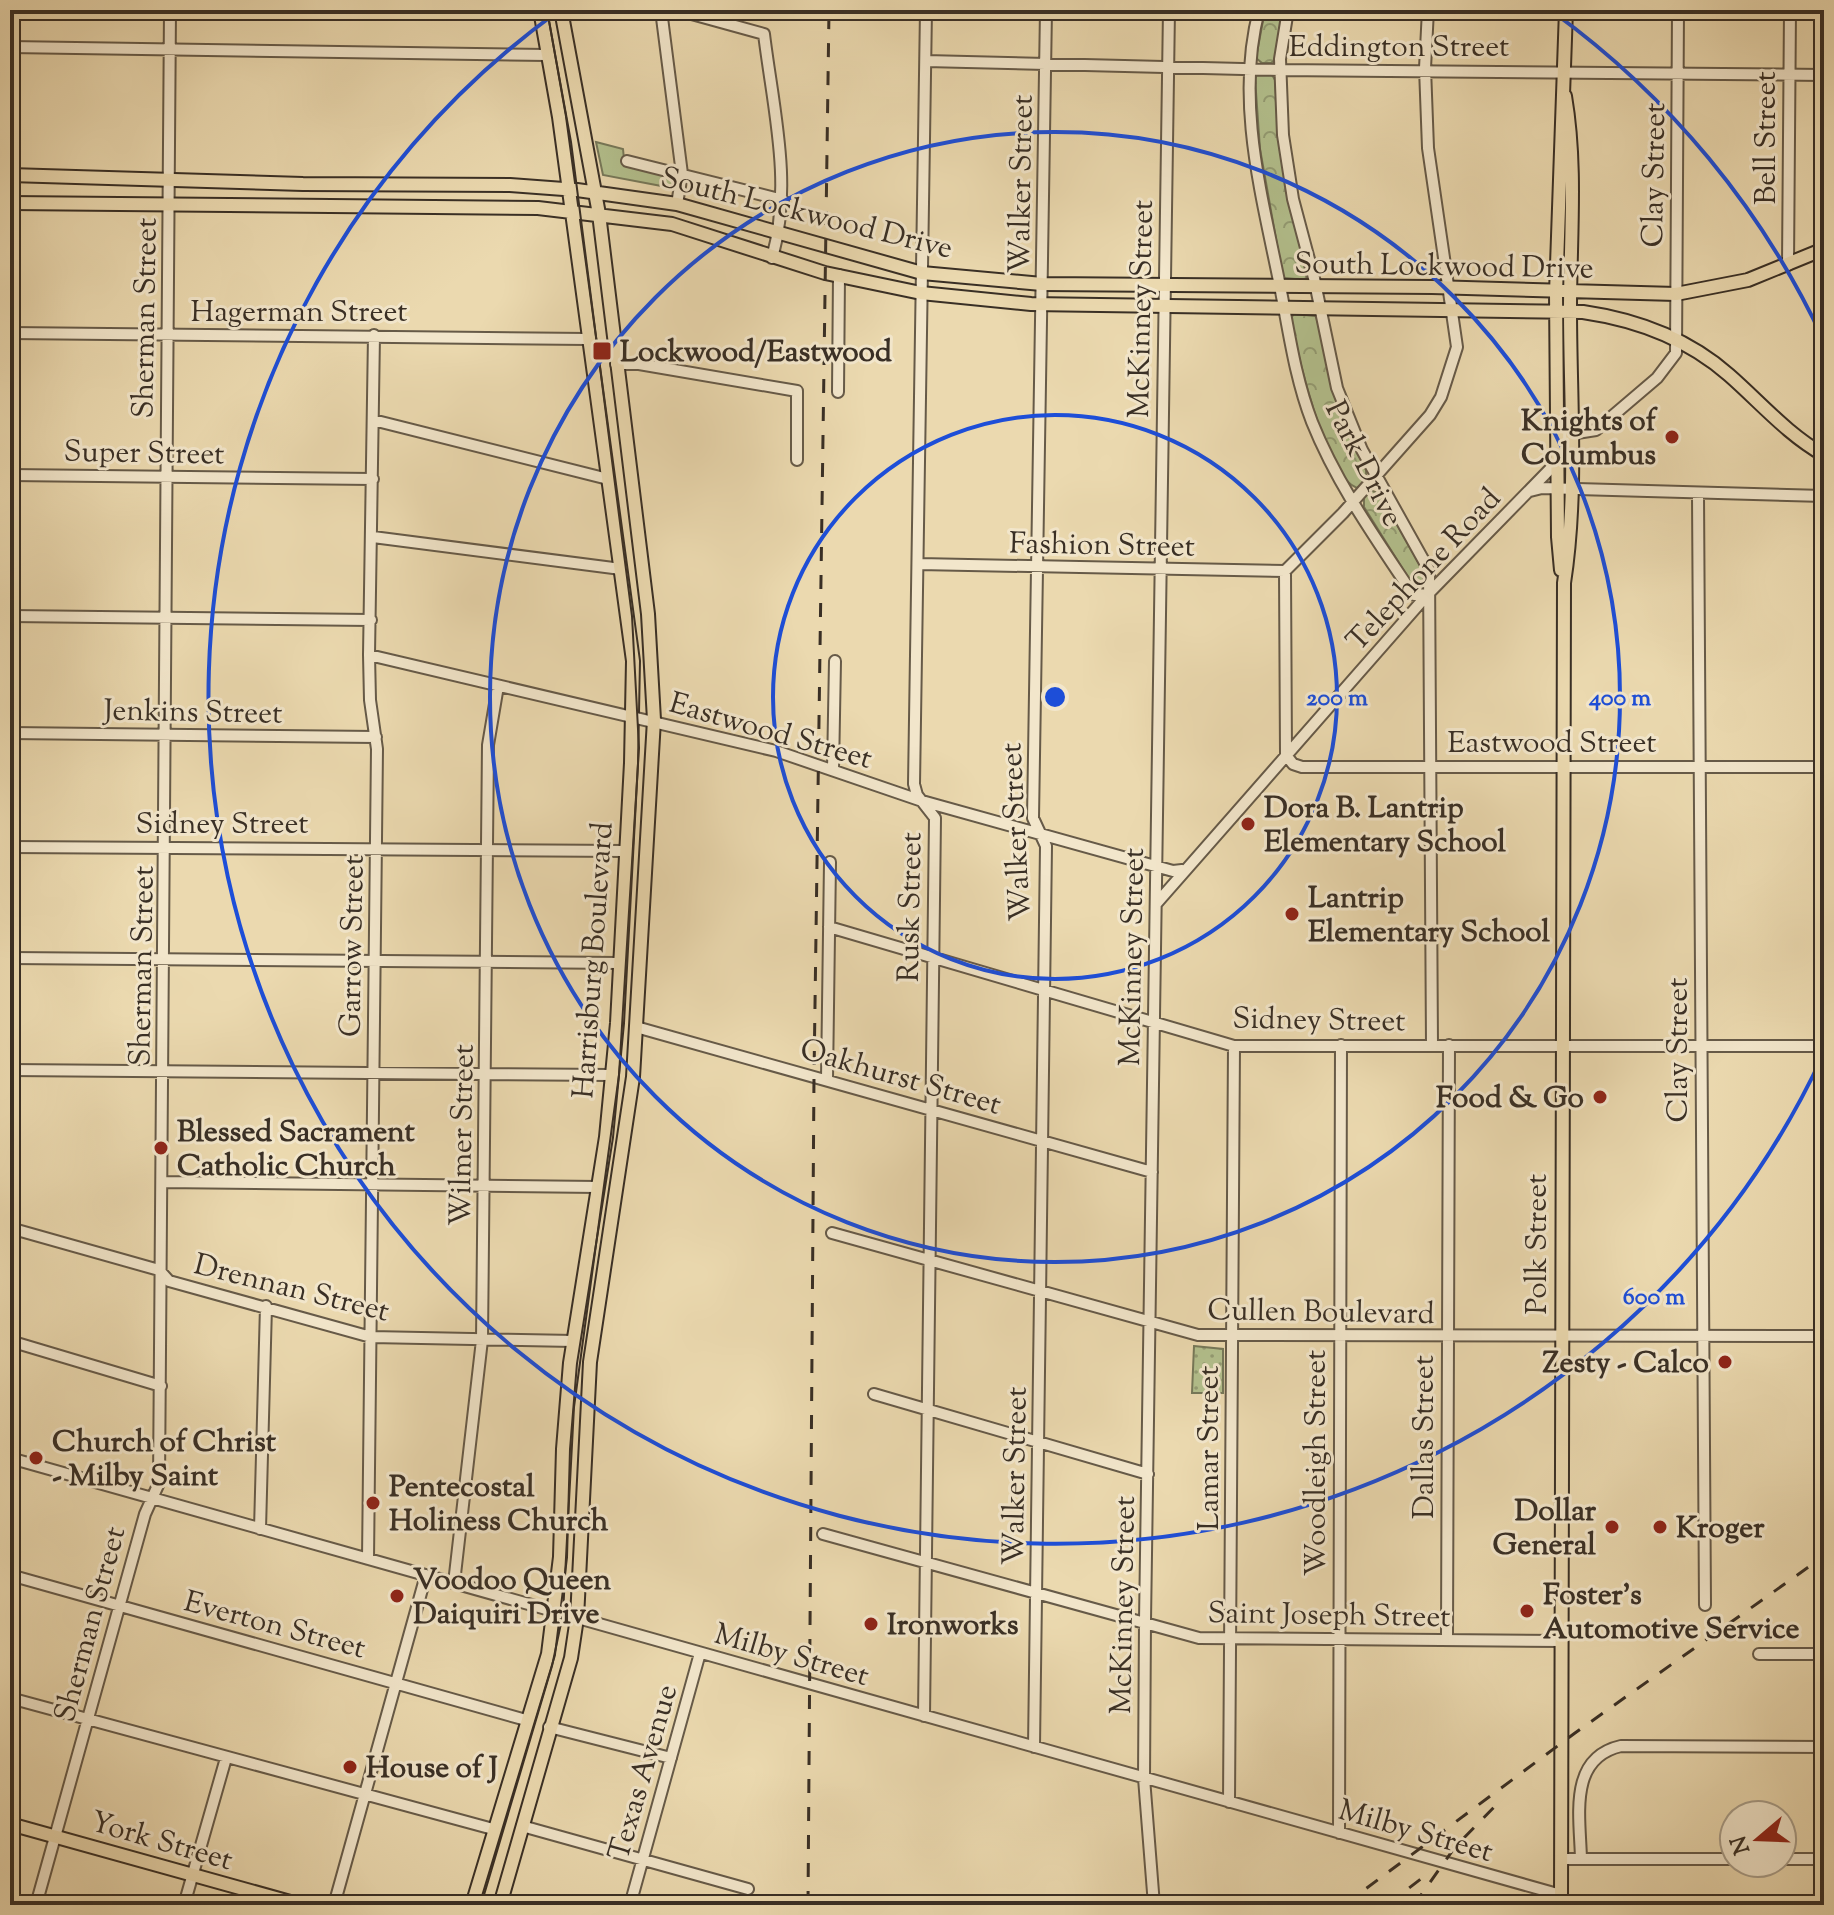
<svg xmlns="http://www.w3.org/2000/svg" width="1834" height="1915" font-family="'Sorts Mill Goudy',serif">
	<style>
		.grass { fill: url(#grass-dots); stroke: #767859; stroke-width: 2 }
		.park { fill: url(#park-crowns); stroke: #767859; stroke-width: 2 }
		.garden { fill: #b3c08d; stroke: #767859; stroke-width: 2 }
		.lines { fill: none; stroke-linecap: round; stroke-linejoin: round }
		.minor-casing { stroke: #665a48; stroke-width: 14 }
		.major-casing { stroke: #392f25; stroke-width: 16 }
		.minor { stroke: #f2e6cb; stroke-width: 10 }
		.major { stroke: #ebd9af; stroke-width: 12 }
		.tram { stroke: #392f25; stroke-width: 2 }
		.rail { stroke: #392f25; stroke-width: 3; stroke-dasharray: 14 14; stroke-linecap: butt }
		.ring { fill: none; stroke: #1d4ed8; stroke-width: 4 }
		.poi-dot { fill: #8f2418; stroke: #f2e6cb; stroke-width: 3 }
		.labels { text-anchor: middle; stroke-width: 6; stroke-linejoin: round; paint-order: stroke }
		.street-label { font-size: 30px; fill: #392f25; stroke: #f2e6cb }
		.poi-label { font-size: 30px; font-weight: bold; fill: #392f25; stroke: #f2e6cb; text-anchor: start }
		.centre { fill: #1d4ed8; stroke: #f2e6cb; stroke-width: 4 }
		.ring-label { font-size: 24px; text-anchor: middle; font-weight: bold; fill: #1d4ed8; stroke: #f2e6cb; stroke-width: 6; stroke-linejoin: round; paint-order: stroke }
	</style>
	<defs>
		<pattern id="grass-dots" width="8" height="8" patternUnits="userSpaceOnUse" patternTransform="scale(2)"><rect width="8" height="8" fill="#b3c08d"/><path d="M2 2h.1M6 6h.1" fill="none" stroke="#939c73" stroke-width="1.8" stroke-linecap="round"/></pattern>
		<pattern id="park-crowns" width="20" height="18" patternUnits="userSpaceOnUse" patternTransform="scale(2)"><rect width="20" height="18" fill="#b3c08d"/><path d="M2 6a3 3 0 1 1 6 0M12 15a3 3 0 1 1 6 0" fill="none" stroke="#939c73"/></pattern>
	</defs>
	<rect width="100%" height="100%" fill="#ebd9af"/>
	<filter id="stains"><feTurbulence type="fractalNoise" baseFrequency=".0025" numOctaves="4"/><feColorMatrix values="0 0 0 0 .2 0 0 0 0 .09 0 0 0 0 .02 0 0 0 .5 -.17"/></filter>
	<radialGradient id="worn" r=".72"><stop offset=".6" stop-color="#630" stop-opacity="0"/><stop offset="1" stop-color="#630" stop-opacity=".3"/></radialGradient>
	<path class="grass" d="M1194,1346L1223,1349V1393H1192Z"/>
	<path class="park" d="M1265,10H1283L1276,59L1271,63H1262L1256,58Z
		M1271,73L1275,80L1280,151L1307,280L1283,278L1260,149L1255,78L1257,74Z
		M1294,314L1316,316L1341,414L1366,470V480L1357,488C1325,476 1297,352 1291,318Z
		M1370,490L1380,494L1427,578V587L1422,593L1416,590L1364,507V498Z"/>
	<path class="garden" d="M596,142L623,149L624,159L674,175L672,188L603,175Z"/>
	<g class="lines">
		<defs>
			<path id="minor" d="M661,10L682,174L677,204
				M677,10L764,34C773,108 793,184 772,258
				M1259,10C1235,101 1262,196 1280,286C1289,332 1295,378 1312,422C1336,482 1374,536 1410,590L1414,595L1428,594
				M1288,10L1280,59L1283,135L1293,199L1314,278L1337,388L1362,450L1429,570L1432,1045
				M1428,10L1425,68L1428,148L1457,347L1441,397L1430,415L1343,513L1285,571L1286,755L1293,764L1302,767H1824
				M10,47L547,55
				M926,61L1280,70L1824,75
				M627,161L783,200
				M1788,265L1790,10
				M10,333L587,339
				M616,364H639L797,391V460
				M838,392L839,275
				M373,420L608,479
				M1558,436L1596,430L1657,378L1676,353L1678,10
				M10,475L373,479
				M1530,491L1542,488L1824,496
				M1698,495L1705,1605
				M373,537L621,569
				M919,564L1285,571
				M10,616L371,620
				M369,655L776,751L922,801L1173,871L1182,870
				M10,733L376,737
				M833,770L835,661
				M10,847L625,851
				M1156,904L1428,594L1558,461
				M829,927L1234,1046H1824
				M10,958L619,963
				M636,1027L1152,1172
				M10,1070L611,1075
				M827,1079L830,862
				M162,1182L598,1187
				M10,1228L159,1270L169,1281L371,1337L574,1341
				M832,1233L1198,1335L1824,1336
				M10,1341L161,1386
				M874,1394L1148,1474
				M10,1458L1561,1895
				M10,1472L14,1459
				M260,1529L266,1306
				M823,1534L1199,1638L1562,1641
				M368,1559L377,749L370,700L369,655L374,335
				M10,1575L526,1720
				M454,1583L482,1340L488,745L498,686
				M1447,1638L1449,1045
				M1759,1654H1824
				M10,1698L493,1829
				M924,1716L935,818L917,795L914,784L926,10
				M549,1727L671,1758
				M1034,1747L1046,846L1033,818L1046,10
				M1229,1802L1234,1046
				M522,1826L748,1889
				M1339,1833L1341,1045
				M1561,1859H1734
				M1581,1859C1580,1816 1568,1758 1621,1746L1824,1747
				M1782,1859H1824
				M36,1905L145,1514L159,1483L170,10
				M184,1905L226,1758
				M334,1905L426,1575
				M630,1905L700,1653
				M1154,1905L1144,1778L1145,1621L1169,10"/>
			<path id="major" d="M10,175L303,184L510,185L577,190L677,204L922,273L1042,284L1432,287L1676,294L1748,280L1824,249
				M10,203L538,208L672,224L825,273L921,293L1031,304L1583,312C1638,320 1687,338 1729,375C1761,403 1787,434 1824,455
				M1561,570L1558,537L1556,293L1566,10
				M10,1824L301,1905
				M472,1905L548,1654L560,1557L563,1449L570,1363L606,1137L617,1023L631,763L633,661L559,117L540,10
				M500,1905L571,1658L577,1618L590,1362L633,1077L654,720L648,614L599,214L561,10
				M1561,1905L1564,583C1578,493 1570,400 1570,309C1570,238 1577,166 1565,96"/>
		</defs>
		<use href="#minor" class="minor-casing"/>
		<use href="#major" class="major-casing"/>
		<use href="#minor" class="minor"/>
		<use href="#major" class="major"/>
		<path class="tram" d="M481,1905L552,1666L563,1614L574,1407L619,1075L639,748L632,616L571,142L547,10"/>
		<path class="rail" d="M808,1905L814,1076L829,10
			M1344,1905L1575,1733L1824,1556
			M1387,1905L1426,1875
			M1414,1905L1455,1847L1500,1801"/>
	</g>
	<g class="ring">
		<circle cx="1055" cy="697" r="282"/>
		<circle cx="1055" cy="697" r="565"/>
		<path d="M1823 1055A847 847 0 1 1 557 12M1553 12A847 847 0 0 1 1823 339"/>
	</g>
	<g class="poi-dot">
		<rect x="592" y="341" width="20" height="20" rx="4"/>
		<circle cx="1672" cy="437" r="8"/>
		<circle cx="1248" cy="824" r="8"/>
		<circle cx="1292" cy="914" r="8"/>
		<circle cx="1600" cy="1097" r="8"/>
		<circle cx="161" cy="1148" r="8"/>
		<circle cx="1725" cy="1362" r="8"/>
		<circle cx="36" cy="1458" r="8"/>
		<circle cx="373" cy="1503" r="8"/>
		<circle cx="1612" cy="1527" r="8"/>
		<circle cx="1660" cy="1527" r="8"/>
		<circle cx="397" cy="1596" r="8"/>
		<circle cx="1527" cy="1611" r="8"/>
		<circle cx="871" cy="1624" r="8"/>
		<circle cx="350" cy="1767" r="8"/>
	</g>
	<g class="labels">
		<g class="street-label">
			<text x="1399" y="56">Eddington Street</text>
			<text transform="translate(1765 138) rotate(-90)" y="10">Bell Street</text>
			<text transform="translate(1653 175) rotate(-89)" y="10">Clay Street</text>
			<text transform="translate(1020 184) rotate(-89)" y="10">Walker Street</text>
			<text transform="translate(807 212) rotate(14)" y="10">South Lockwood Drive</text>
			<text transform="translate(1444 265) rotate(1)" y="10">South Lockwood Drive</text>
			<text transform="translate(1140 309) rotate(-89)" y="10">McKinney Street</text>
			<text x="299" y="321">Hagerman Street</text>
			<text transform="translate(144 318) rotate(-89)" y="10">Sherman Street</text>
			<text transform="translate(144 452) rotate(1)" y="10">Super Street</text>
			<text transform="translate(1365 463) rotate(63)" y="10">Park Drive</text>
			<text transform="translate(1102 544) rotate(1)" y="10">Fashion Street</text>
			<text transform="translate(1423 569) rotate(-47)" y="10">Telephone Road</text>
			<text transform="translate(193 711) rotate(1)" y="10">Jenkins Street</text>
			<text transform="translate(771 730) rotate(16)" y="10">Eastwood Street</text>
			<text x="1552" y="752">Eastwood Street</text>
			<text x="222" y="833">Sidney Street</text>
			<text transform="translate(1015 832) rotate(-93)" y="10">Walker Street</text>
			<text transform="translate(909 907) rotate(-89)" y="10">Rusk Street</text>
			<text transform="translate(351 946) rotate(-89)" y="10">Garrow Street</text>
			<text transform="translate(1131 957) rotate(-89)" y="10">McKinney Street</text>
			<text transform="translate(592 960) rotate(-86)" y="10">Harrisburg Boulevard</text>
			<text transform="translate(141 966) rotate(-89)" y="10">Sherman Street</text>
			<text transform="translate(1319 1019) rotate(1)" y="10">Sidney Street</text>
			<text transform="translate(1677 1050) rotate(-90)" y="10">Clay Street</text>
			<text transform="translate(901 1076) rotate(16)" y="10">Oakhurst Street</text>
			<text transform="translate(461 1135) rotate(-89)" y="10">Wilmer Street</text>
			<text transform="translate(1536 1244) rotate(-90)" y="10">Polk Street</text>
			<text transform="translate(292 1287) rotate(14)" y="10">Drennan Street</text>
			<text transform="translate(1321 1311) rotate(1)" y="10">Cullen Boulevard</text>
			<text transform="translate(1423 1437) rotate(-90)" y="10">Dallas Street</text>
			<text transform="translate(1208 1448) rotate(-90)" y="10">Lamar Street</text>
			<text transform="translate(1315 1463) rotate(-90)" y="10">Woodleigh Street</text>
			<text transform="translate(1014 1476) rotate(-89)" y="10">Walker Street</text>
			<text transform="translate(1122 1605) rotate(-89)" y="10">McKinney Street</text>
			<text transform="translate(1329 1614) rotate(1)" y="10">Saint Joseph Street</text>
			<text transform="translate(89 1624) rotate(-75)" y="10">Sherman Street</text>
			<text transform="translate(275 1624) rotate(15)" y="10">Everton Street</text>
			<text transform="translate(792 1654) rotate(16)" y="10">Milby Street</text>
			<text transform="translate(642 1772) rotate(-74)" y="10">Texas Avenue</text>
			<text transform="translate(1416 1830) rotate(16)" y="10">Milby Street</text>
			<text transform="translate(162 1840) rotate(16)" y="10">York Street</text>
		</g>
		<g class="poi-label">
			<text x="620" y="361">Lockwood/Eastwood</text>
			<text x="1656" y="430" text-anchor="end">Knights of<tspan x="1656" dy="34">Columbus</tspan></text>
			<text x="1264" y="817">Dora B. Lantrip<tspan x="1264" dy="34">Elementary School</tspan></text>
			<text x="1308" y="907">Lantrip<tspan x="1308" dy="34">Elementary School</tspan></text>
			<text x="1584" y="1107" text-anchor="end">Food &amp; Go</text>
			<text x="177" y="1141">Blessed Sacrament<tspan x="177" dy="34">Catholic Church</tspan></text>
			<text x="1709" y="1372" text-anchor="end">Zesty - Calco</text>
			<text x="52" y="1451">Church of Christ<tspan x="52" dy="34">- Milby Saint</tspan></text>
			<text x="389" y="1496">Pentecostal<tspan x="389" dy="34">Holiness Church</tspan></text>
			<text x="1596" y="1520" text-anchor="end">Dollar<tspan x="1596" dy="34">General</tspan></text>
			<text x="1676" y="1537">Kroger</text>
			<text x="413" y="1589">Voodoo Queen<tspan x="413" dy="34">Daiquiri Drive</tspan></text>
			<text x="1543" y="1604">Foster's<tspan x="1543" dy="34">Automotive Service</tspan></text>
			<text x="887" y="1634">Ironworks</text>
			<text x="366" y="1777">House of J</text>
		</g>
	</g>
	<circle cx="1055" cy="697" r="12" class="centre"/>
	<g class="ring-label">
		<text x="1337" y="705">200 m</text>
		<text x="1620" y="705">400 m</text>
		<text x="1654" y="1304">600 m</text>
	</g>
	<rect width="1834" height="1915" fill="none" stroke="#ebd9af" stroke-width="40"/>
	<rect x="12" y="12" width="1810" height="1891" fill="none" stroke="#392f25" stroke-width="4"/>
	<rect x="20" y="20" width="1794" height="1875" fill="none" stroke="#392f25" stroke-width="2"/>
	<g transform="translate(1758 1839) rotate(251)"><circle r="38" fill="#f2e6cb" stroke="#a89d89" stroke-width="2"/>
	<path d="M0-6L14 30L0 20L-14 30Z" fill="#8f2418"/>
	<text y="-12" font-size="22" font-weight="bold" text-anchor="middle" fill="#392f25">N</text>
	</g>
	<rect width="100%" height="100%" filter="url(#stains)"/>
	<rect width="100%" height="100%" fill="url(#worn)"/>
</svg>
